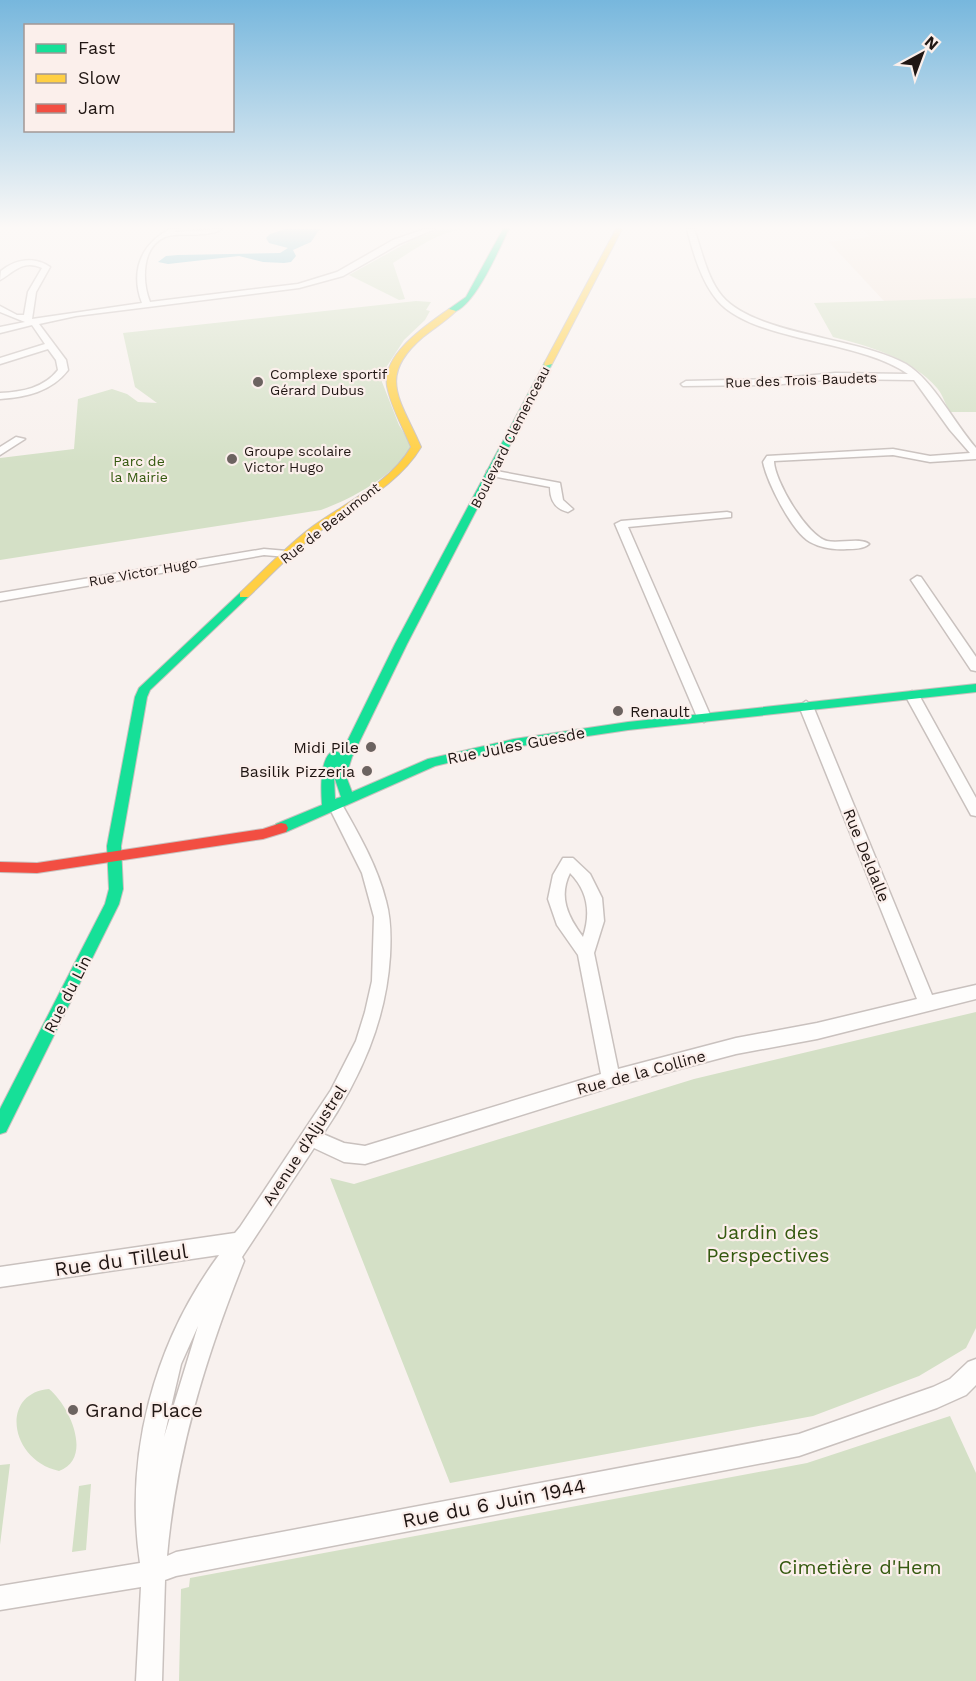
<svg xmlns="http://www.w3.org/2000/svg" width="976" height="1681" font-family="'Work Sans',sans-serif">
	<style>
		.education { fill: #f3e6dc }
		.green { fill: #d4e0c6 }
		.water { fill: #6dbccc }
		.lines { fill: none; stroke-linecap: round; stroke-linejoin: round }
		.street-casing { stroke: #c9c1be; stroke-width: 3 }
		.fast-casing { stroke: #c9c1be; stroke-width: 2 }
		.slow-casing { stroke: #c9c1be; stroke-width: 2 }
		.jam-casing { stroke: #c9c1be; stroke-width: 2 }
		.street { fill: #fefdfc; fill-rule: evenodd }
		.fast { fill: #16e098; fill-rule: evenodd }
		.slow { fill: #ffcf43; fill-rule: evenodd }
		.jam { fill: #f24e42; fill-rule: evenodd }
		.poi-dot { fill: #6c6360; stroke: #fbefeb; stroke-width: 2 }
		.labels { text-anchor: middle; stroke-width: 4.5; stroke-linejoin: round; paint-order: stroke }
		.far-poi-label { font-size: 14px; fill: #201613; stroke: #fbefeb; text-anchor: start }
		.far-street-label { font-size: 14px; fill: #201613; stroke: #fbefeb }
		.far-park-label { font-size: 14px; fill: #34590f; stroke: #fbefeb }
		.poi-label { font-size: 16px; fill: #201613; stroke: #fbefeb; text-anchor: end }
		.street-label { font-size: 16px; fill: #201613; stroke: #fbefeb }
		.near-park-label { font-size: 20px; fill: #34590f; stroke: #fbefeb }
		.near-street-label { font-size: 20px; fill: #201613; stroke: #fbefeb }
		.near-poi-label { font-size: 20px; fill: #201613; stroke: #fbefeb; text-anchor: start }
	</style>
	<rect width="100%" height="100%" fill="#f8f1ee"/>
	<path class="education" d="M862,229H969L976,235V298L885,302L829,242L870,237Z"/>
	<path class="green" d="M441,229H463C437,233 415,249 393,263L405,299L399,300L349,275L412,240Z
		M976,298V412H950C945,404 943,395 937,388C911,358 869,346 833,337L814,303Z
		M416,301L431,302L426,310L430,311L425,320L404,340L380,377L399,425L413,448C390,477 356,497 321,510L0,560V458L74,449L78,399L112,389L127,394L138,402L157,403L135,387L123,333Z
		M976,1012V1328L966,1348L919,1376L813,1416L450,1483L330,1178L354,1184L694,1079Z
		M49,1389C69,1405 94,1458 59,1471C9,1460 0,1393 49,1389Z
		M950,1416L976,1473V1681H179L181,1589L189,1587L190,1578L807,1463Z
		M10,1464L0,1545V1465Z
		M91,1484L86,1550L72,1552L79,1486Z"/>
	<path class="water" d="M285,229H323L319,230L311,242L293,250L296,256L291,262L284,263L263,262L239,256L168,264L158,262L166,256L178,255L280,253L288,248L269,243L266,238L270,234Z"/>
	<g class="lines">
		<defs>
			<path id="street" d="M170,229H178L175,232L222,229C204,239 181,231 165,237C141,247 142,282 150,302L298,284L337,272L393,240L425,229H435L399,244L343,276L299,288L76,316L39,324L66,360L68,370C51,392 26,397 0,399V393C22,392 44,388 58,370L56,360L48,349L0,364V358L45,344L32,325L0,333V327L25,322L0,312V306L17,315H24L28,292L42,268C23,259 14,272 0,280L1,271C15,259 35,256 50,267L36,292L32,319L142,303C130,271 141,244 170,229Z
				M687,229H694C702,251 707,278 722,296C755,335 858,337 906,364C934,381 953,422 976,448V459L930,462L893,455L774,461C774,480 807,536 827,541C839,544 860,537 869,544C863,549 854,549 847,549C835,550 821,548 810,542C792,532 767,482 763,462L767,456L893,449L930,456L970,453L950,430L914,380L835,379L772,385L683,386L681,384L686,381L772,379L835,373L908,374C858,339 752,342 717,300C701,281 693,252 687,229Z
				M16,437L25,439L0,455V447Z
				M491,470L560,483L563,500L573,509L568,512C555,509 550,500 550,487L487,475V471Z
				M727,512L731,513V517L628,527L711,717L704,722L697,717L615,524L621,521Z
				M264,549L287,551L293,554L287,557L264,555L0,601V593Z
				M917,576L921,577L976,657V671L971,670L911,580Z
				M912,691L919,695L976,798V816L971,815L905,695Z
				M806,701L813,706L932,995L976,985V999L817,1039L736,1054L611,1087L365,1164L344,1162L314,1148L242,1257L244,1261C206,1356 176,1453 167,1556L176,1552L799,1434L933,1387L950,1379L968,1362L976,1359V1385L966,1395L937,1408L799,1456L176,1576L165,1580L162,1681H136L141,1587L0,1610V1586L140,1563C124,1455 154,1343 219,1255L0,1287V1267L235,1233L240,1227L331,1090L356,1041L365,1012L372,981L374,917L362,873L328,805L330,801H340C358,833 377,865 386,901C391,919 391,937 390,956C386,1022 360,1079 323,1134L344,1143L365,1146L601,1074L578,955L557,925L548,899L553,875L563,858H573L590,874L602,898L604,921L594,953L618,1069L736,1038L817,1023L917,999L799,706ZM570,873C588,891 591,913 583,937C568,917 558,897 570,873ZM198,1326L164,1437L181,1364Z"/>
			<path id="fast" d="M503,229H509C499,248 473,313 449,313V309L466,297Z
				M545,362L552,364L407,644L352,757L346,776L352,792L428,759L514,739L628,722L976,684V692L628,730L514,747L435,766L286,832H276L274,828L276,824L322,805C321,790 319,755 335,750L341,754L395,644ZM334,776L341,797L335,799Z
				M244,592L248,593V597L150,690L147,697L121,846L123,889L119,904L6,1132L0,1134V1109L105,904L109,889L107,846L135,697L139,688L240,593Z"/>
			<path id="slow" d="M616,229H622L552,364L545,366L544,364Z
				M449,309L456,311C446,321 434,328 423,337C376,377 401,400 421,447C397,487 351,507 315,535C291,553 270,576 248,597H240V593C262,572 284,549 308,530C342,504 389,485 411,447C403,427 391,407 387,386C382,354 427,325 449,309Z"/>
			<path id="jam" d="M281,823L286,824L288,828L286,832L263,839L37,873L0,872V862L37,863L263,829Z"/>
		</defs>
		<use href="#street" class="street-casing"/>
		<use href="#fast" class="fast-casing"/>
		<use href="#slow" class="slow-casing"/>
		<use href="#jam" class="jam-casing"/>
		<use href="#street" class="street"/>
		<use href="#fast" class="fast"/>
		<use href="#slow" class="slow"/>
		<use href="#jam" class="jam"/>
	</g>
	<linearGradient id="sky" x2="0" y2="1"><stop stop-color="#77b7dd"/><stop offset="0.49" stop-color="#fcf9f7"/><stop offset="1" stop-color="#fcf9f7" stop-opacity="0"/></linearGradient>
	<rect width="976" height="464" fill="url(#sky)"/>
	<g class="poi-dot">
		<circle cx="258" cy="382" r="6"/>
		<circle cx="232" cy="459" r="6"/>
		<circle cx="618" cy="711" r="6"/>
		<circle cx="371" cy="747" r="6"/>
		<circle cx="367" cy="771" r="6"/>
		<circle cx="73" cy="1410" r="6"/>
	</g>
	<g class="labels">
		<g class="far-poi-label">
			<text x="270" y="379">Complexe sportif<tspan x="270" dy="16">Gérard Dubus</tspan></text>
			<text x="244" y="456">Groupe scolaire<tspan x="244" dy="16">Victor Hugo</tspan></text>
		</g>
		<g class="far-street-label">
			<text transform="translate(801 380) rotate(-2)" y="5">Rue des Trois Baudets</text>
			<text transform="translate(510 437) rotate(-63)" y="5">Boulevard Clemenceau</text>
			<text transform="translate(330 523) rotate(-38)" y="5">Rue de Beaumont</text>
			<text transform="translate(143 572) rotate(-10)" y="5">Rue Victor Hugo</text>
		</g>
		<g class="far-park-label">
			<text x="139" y="466">Parc de<tspan x="139" dy="16">la Mairie</tspan></text>
		</g>
		<g class="poi-label">
			<text x="630" y="717" text-anchor="start">Renault</text>
			<text x="359" y="753">Midi Pile</text>
			<text x="355" y="777">Basilik Pizzeria</text>
		</g>
		<g class="street-label">
			<text transform="translate(516 745) rotate(-11)" y="6">Rue Jules Guesde</text>
			<text transform="translate(867 855) rotate(68)" y="6">Rue Deldalle</text>
			<text transform="translate(67 994) rotate(-63)" y="6">Rue du Lin</text>
			<text transform="translate(641 1072) rotate(-15)" y="6">Rue de la Colline</text>
			<text transform="translate(304 1145) rotate(-57)" y="6">Avenue d'Aljustrel</text>
		</g>
		<g class="near-park-label">
			<text x="768" y="1239">Jardin des<tspan x="768" dy="23">Perspectives</tspan></text>
			<text x="860" y="1574">Cimetière d'Hem</text>
		</g>
		<g class="near-street-label">
			<text transform="translate(121 1260) rotate(-8)" y="7">Rue du Tilleul</text>
			<text transform="translate(494 1503) rotate(-11)" y="7">Rue du 6 Juin 1944</text>
		</g>
		<g class="near-poi-label">
			<text x="85" y="1417">Grand Place</text>
		</g>
	</g>
	<rect x="24" y="24" width="210" height="108" fill="#fbefeb" stroke="#a39895" stroke-width="1.5"/>
	<rect x="36" y="44" width="30" height="9" fill="#16e098" stroke="#a39895" stroke-width="1.5"/>
	<text x="78" y="54" font-size="18" fill="#201613">Fast</text>
	<rect x="36" y="74" width="30" height="9" fill="#ffcf43" stroke="#a39895" stroke-width="1.5"/>
	<text x="78" y="84" font-size="18" fill="#201613">Slow</text>
	<rect x="36" y="104" width="30" height="9" fill="#f24e42" stroke="#a39895" stroke-width="1.5"/>
	<text x="78" y="114" font-size="18" fill="#201613">Jam</text>
	<g transform="translate(922 54) rotate(41)" stroke="#fbefeb" stroke-width="4.5" paint-order="stroke">
	<path d="M0-4.5L10 22L0 15L-10 22Z" fill="#201613"/>
	<text y="-9" font-size="16" font-weight="bold" text-anchor="middle" fill="#201613">N</text>
	</g>
</svg>
